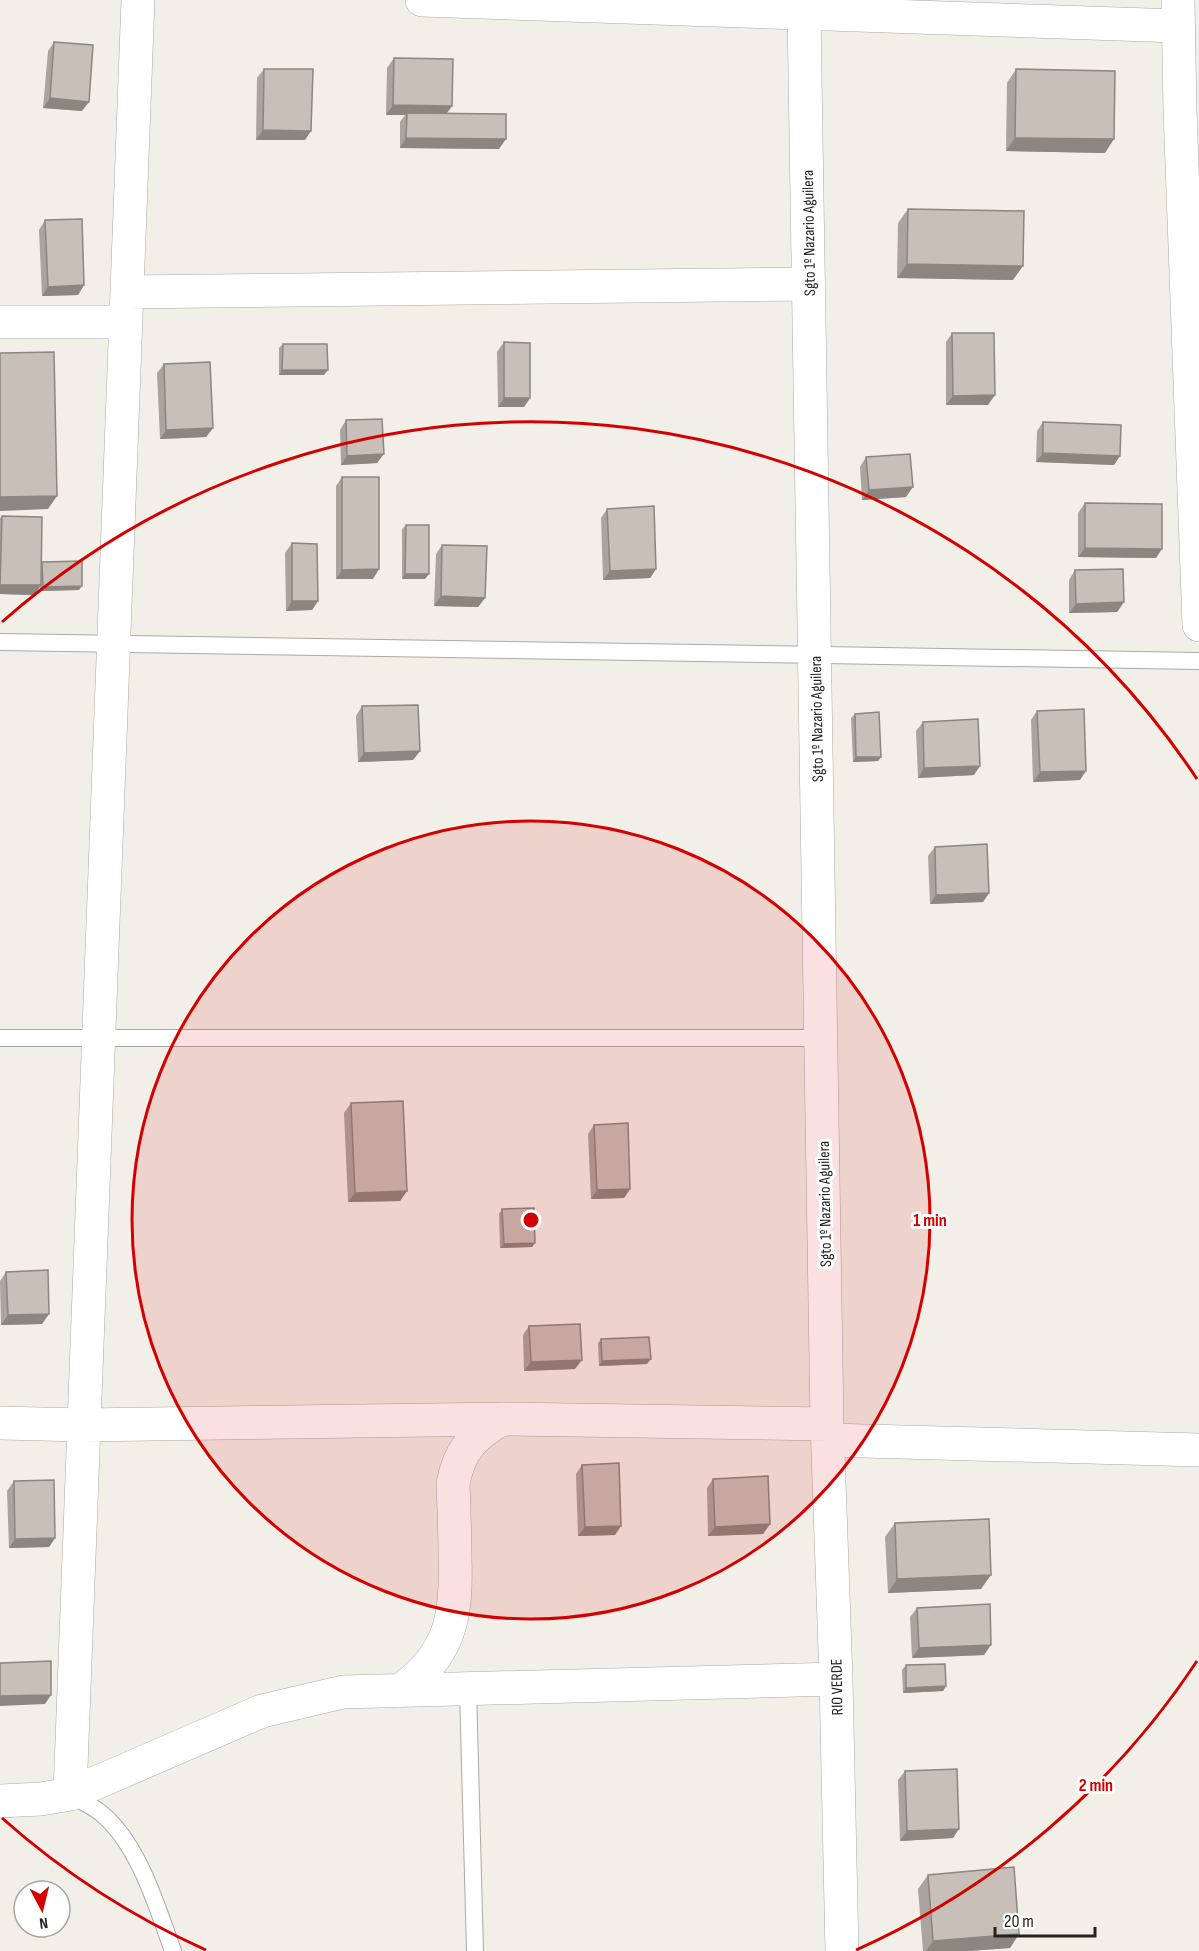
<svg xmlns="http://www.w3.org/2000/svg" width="1199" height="1951" font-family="'Sofia Sans Condensed',sans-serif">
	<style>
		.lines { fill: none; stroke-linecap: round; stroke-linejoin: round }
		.service-casing { stroke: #a9a9a9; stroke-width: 18 }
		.minor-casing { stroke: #a9a9a9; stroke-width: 34 }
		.service { stroke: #fff; stroke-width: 16 }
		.minor { stroke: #fff; stroke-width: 33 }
		.wall { fill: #aba49e }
		.shaded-wall { fill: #8b8681 }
		.building { fill: #c7bfb8; stroke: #8b8681; stroke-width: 1.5 }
		.ring { fill: none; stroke: #d40000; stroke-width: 3 }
		.labels { text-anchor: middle; stroke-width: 6; stroke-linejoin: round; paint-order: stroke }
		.street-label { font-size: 16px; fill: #222; stroke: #fff }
		.centre { fill: #d40000; stroke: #fff; stroke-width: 3 }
		.ring-label { font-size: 18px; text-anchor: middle; font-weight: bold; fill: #d40000; stroke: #fff; stroke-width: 6; stroke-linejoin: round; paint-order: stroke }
	</style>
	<rect width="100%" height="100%" fill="#f2efe9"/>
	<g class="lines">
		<defs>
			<path id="service" d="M0,642L1199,661
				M0,1038H821
				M468,1689L475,1951
				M70,1794C80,1801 93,1806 102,1814C139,1845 157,1907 173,1951"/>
			<path id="minor" d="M422,0L1178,26
				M1178,0L1180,110L1199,625
				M804,13L827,1424L836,1679L842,1951
				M127,292L809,284
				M0,322H126
				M0,1423L84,1425L502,1419L827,1424
				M828,1440L1199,1450
				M400,1691C450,1655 457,1618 455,1558C455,1534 454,1509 453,1484C459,1451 473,1435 502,1419
				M70,1794L138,0
				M0,1801L41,1799L70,1794L262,1711L343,1692L836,1679"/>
		</defs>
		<use href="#service" class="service-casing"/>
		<use href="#minor" class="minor-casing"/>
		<use href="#service" class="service"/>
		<use href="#minor" class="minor"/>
	</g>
	<path class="wall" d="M54,42L82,111L43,108L48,51Z
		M394,58L447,113L499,149L400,148V122L405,115H386L387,68Z
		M264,69L305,140H256L257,78Z
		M1016,69L1105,153L1006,151L1007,83Z
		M908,209L1013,280L897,278L898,223Z
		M45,220L84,285L78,295L42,296L39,230Z
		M952,333L988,405H946V342Z
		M504,342L530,398L524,407H498L497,352Z
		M283,344L324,375H279V348Z
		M164,364L213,428L206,437L160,439L157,373Z
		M346,420L377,463L341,465L340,430Z
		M1043,422L1114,465L1036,462L1037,431Z
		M866,457L906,497L862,500L860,467Z
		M342,477L373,579H336V486Z
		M1085,503L1156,558L1078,557V513Z
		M607,509L656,569L650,578L603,580L601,518Z
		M2,516L41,563L42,562L79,590L40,591V587L34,595L0,594V518Z
		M406,525L425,579H402V529Z
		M292,543L318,601L312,610L286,611L285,553Z
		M442,545L485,598L478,607L434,606L436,554Z
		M1075,570L1124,602L1117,612L1069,613V580Z
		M362,706L420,751L413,760L358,762L356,716Z
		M1037,711L1080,780L1033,782L1031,720Z
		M855,714L881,757L878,761L853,762L851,718Z
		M923,722L974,775L918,778L916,731Z
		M935,847L989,893L983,902L930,904L928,856Z
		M351,1103L407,1191L400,1201L348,1202L344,1113Z
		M594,1125L630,1189L624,1198L591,1199L588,1134Z
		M502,1209L535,1243L532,1247L500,1248L499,1214Z
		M6,1272L42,1324L1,1325L0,1281Z
		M529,1326L575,1369L524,1371L523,1335Z
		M601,1339L647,1364L599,1366L598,1343Z
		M582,1465L615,1535L578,1536L576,1474Z
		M713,1479L770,1524L763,1534L708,1536L707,1488Z
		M14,1481L55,1538L49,1547L9,1548L7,1491Z
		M895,1523L981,1589L888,1593L885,1537Z
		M917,1608L984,1655L912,1658L910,1617Z
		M906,1665L946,1686L943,1691L903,1693L902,1670Z
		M905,1771L953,1838L900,1841L898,1780Z
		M928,1875L1019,1934L1010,1948L968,1951H923L918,1889Z"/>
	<path class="shaded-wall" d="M50,98L89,102L82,111L43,108Z
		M393,105L452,106L445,116L407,113L405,115H386Z
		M263,130L311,131L305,140H256Z
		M406,138L506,139L499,149L400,148Z
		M1015,138L1114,139L1105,153L1006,151Z
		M907,264L1023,266L1013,280L897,278Z
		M84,285L78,295L42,296L48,287Z
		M282,370H328L324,375H279Z
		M995,395L988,405H946L953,396Z
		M504,398H530L524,407H498Z
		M213,428L206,437L160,439L166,430Z
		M1043,453L1120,456L1114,465L1036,462Z
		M384,454L377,463L341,465L347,456Z
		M913,487L906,497L862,500L869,490Z
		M57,496L48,509L0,511V497Z
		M1085,548L1162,549L1156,558L1078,557Z
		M379,569L373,579H336L342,570Z
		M656,569L650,578L603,580L610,571Z
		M405,574H429L425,579H402Z
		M0,585H41L34,595L0,594Z
		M82,586L79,590L40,591L43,587Z
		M441,596L485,598L478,607L434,606Z
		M292,601H318L312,610L286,611Z
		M1124,602L1117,612L1069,613L1076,604Z
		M420,751L413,760L358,762L364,753Z
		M856,757H881L878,761L853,762Z
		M980,766L974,775L918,778L924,768Z
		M1086,771L1080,780L1033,782L1040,772Z
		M989,893L983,902L930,904L936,895Z
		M630,1189L624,1198L591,1199L597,1190Z
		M407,1191L400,1201L348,1202L355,1193Z
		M535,1243L532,1247L500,1248L504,1244Z
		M49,1314L42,1324L1,1325L8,1315Z
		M651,1359L647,1364L599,1366L602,1361Z
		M582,1360L575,1369L524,1371L531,1362Z
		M770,1524L763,1534L708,1536L715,1527Z
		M621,1526L615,1535L578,1536L585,1527Z
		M55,1538L49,1547L9,1548L15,1539Z
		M991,1575L981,1589L888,1593L897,1579Z
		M991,1645L984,1655L912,1658L919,1648Z
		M946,1686L943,1691L903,1693L906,1688Z
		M51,1695L45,1704L0,1706V1696Z
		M959,1829L953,1838L900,1841L907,1831Z
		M1019,1934L1010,1948L968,1951H926L933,1941Z"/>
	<path class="building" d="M54,42L93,45L89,102L50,98Z
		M394,58L453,59L452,106L393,105Z
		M264,69H313L311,131L263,130Z
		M1016,69L1115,71L1114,139L1015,138Z
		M407,113L506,114V139L406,138Z
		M908,209L1024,211L1023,266L907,264Z
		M82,219L84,285L48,287L45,220Z
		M952,333H994L995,395L953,396Z
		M504,342L530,343V398H504Z
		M283,344H327L328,370H282Z
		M54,352L57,496L0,497V353Z
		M210,362L213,428L166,430L164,364Z
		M382,419L384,454L347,456L346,420Z
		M1043,422L1121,425L1120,456L1043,453Z
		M910,454L913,487L869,490L866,457Z
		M342,477H379V569L342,570Z
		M1085,503L1162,504V549L1085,548Z
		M654,506L656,569L610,571L607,509Z
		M2,516L42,517L41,585H0Z
		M406,525H429V574H405Z
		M292,543L317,544L318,601H292Z
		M442,545L487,546L485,598L441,596Z
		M82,561V586L43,587L42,562Z
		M1123,569L1124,602L1076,604L1075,570Z
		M418,705L420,751L364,753L362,706Z
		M1084,709L1086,771L1040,772L1037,711Z
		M879,712L881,757H856L855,714Z
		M978,719L980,766L924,768L923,722Z
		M987,844L989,893L936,895L935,847Z
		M403,1101L407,1191L355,1193L351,1103Z
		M628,1123L630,1189L597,1190L594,1125Z
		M534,1208L535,1243L504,1244L502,1209Z
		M48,1270L49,1314L8,1315L6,1272Z
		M580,1324L582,1360L531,1362L529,1326Z
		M649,1337L651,1359L602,1361L601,1339Z
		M619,1463L621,1526L585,1527L582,1465Z
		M768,1476L770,1524L715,1527L713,1479Z
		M54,1480L55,1538L15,1539L14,1481Z
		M989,1519L991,1575L897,1579L895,1523Z
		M990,1604L991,1645L919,1648L917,1608Z
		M51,1661V1695L0,1696V1663Z
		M945,1664L946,1686L906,1688V1665Z
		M957,1769L959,1829L907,1831L905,1771Z
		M1014,1867L1019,1934L933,1941L928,1875Z"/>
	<circle cx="531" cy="1220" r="399" fill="#d40000" fill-opacity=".12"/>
	<g class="ring">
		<circle cx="531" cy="1220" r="399"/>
		<path d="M1197 1661A799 799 0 0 1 856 1950M206 1950A799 799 0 0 1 2 1818M2 622A799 799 0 0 1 1197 779"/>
	</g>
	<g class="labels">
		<g class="street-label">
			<text transform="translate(808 233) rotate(-91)" y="6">Sgto 1º Nazario Aguilera</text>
			<text transform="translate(816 719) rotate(-91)" y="6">Sgto 1º Nazario Aguilera</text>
			<text transform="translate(824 1204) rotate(-91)" y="6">Sgto 1º Nazario Aguilera</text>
			<text transform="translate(836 1687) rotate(-91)" y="6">RIO VERDE</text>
		</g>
	</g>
	<circle cx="531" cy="1220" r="9" class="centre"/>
	<g class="ring-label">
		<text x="930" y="1226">1 min</text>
		<text x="1096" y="1791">2 min</text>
	</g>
	<g transform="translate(42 1909) rotate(173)"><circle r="28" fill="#ffffff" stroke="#a7a7a7" stroke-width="1.5"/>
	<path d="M0-4.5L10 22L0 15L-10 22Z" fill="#d40000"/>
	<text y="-9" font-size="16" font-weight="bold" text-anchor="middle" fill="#222222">N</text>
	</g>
	<path d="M995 1927v9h100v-9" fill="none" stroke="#222222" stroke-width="3"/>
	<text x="1004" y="1927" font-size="18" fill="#222222" stroke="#ffffff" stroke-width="4.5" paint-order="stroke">20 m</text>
</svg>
